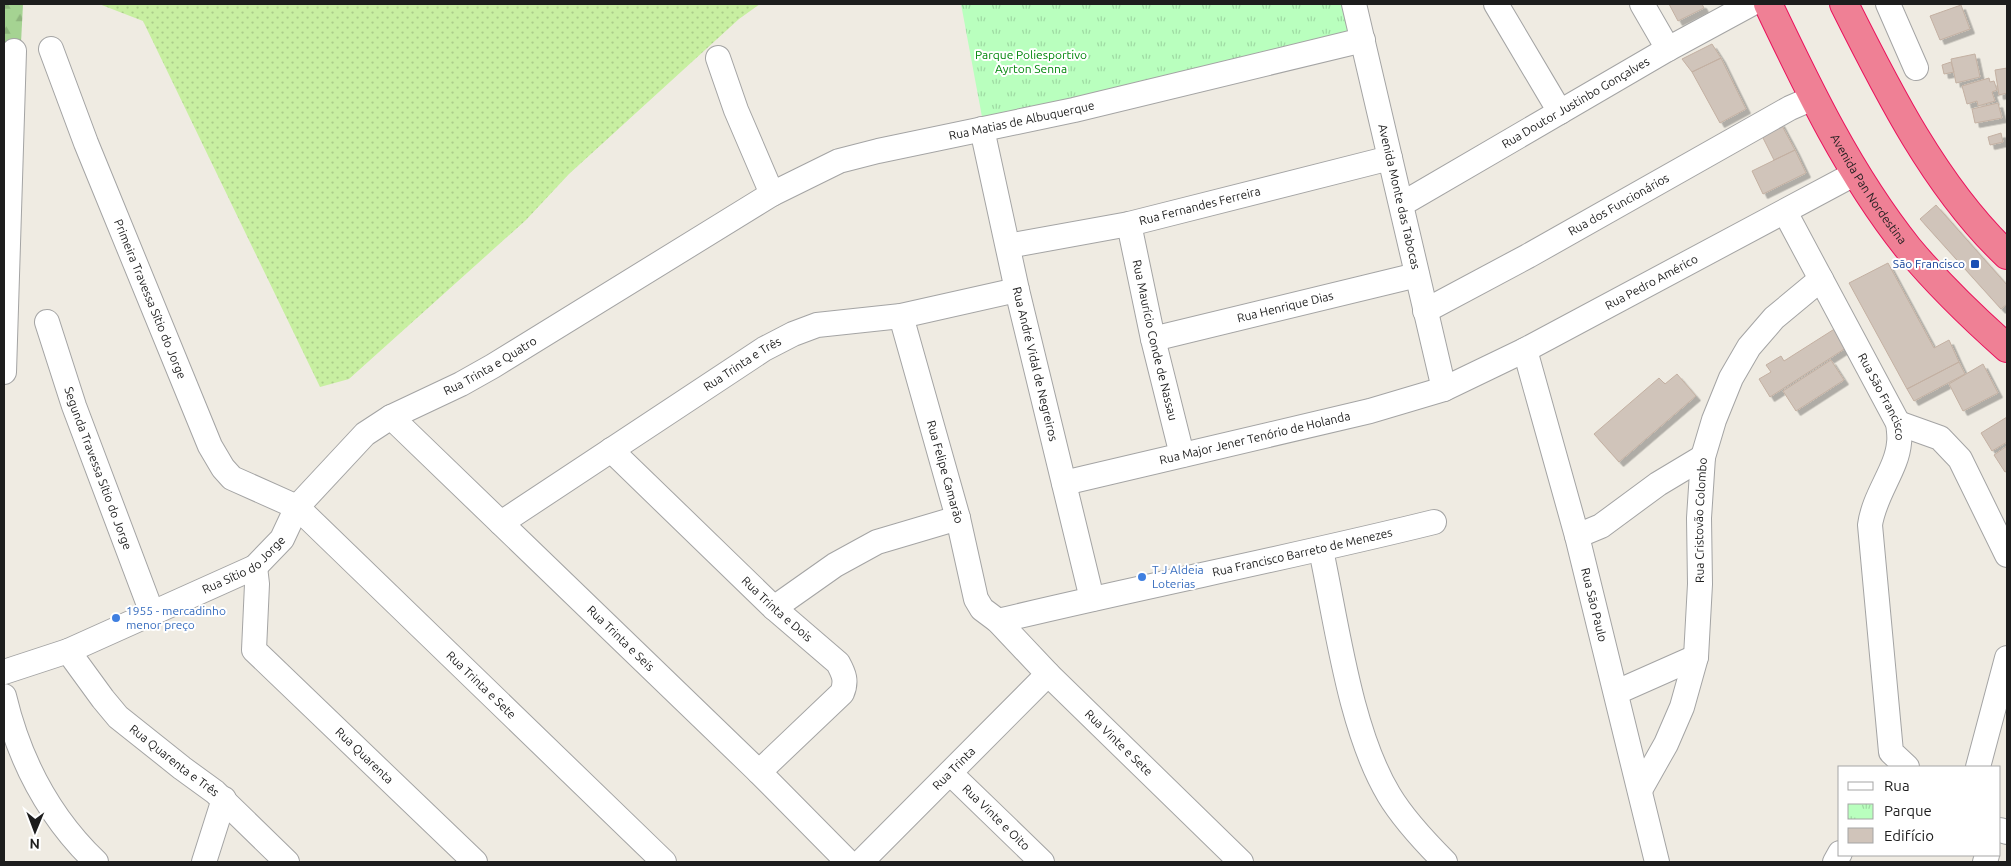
<svg xmlns="http://www.w3.org/2000/svg" width="2011" height="866" font-family="Ubuntu,sans-serif">
	<style>
		.grass { fill: url(#grass-dots) }
		.forest { fill: url(#forest-firs) }
		.park { fill: url(#park-tufts) }
		.building { fill: #d0c4ba; stroke: #c3b0a2; filter: url(#shadow) }
		.lines { fill: none; stroke-linecap: round; stroke-linejoin: round }
		.minor-casing { stroke: #a4a4a4; stroke-width: 26 }
		.highway-casing { stroke: #ea115c; stroke-width: 30 }
		.minor { stroke: #fff; stroke-width: 24 }
		.highway { stroke: #ef8095; stroke-width: 28 }
		.transit-dot { fill: #1a4fb4; stroke: #fff; stroke-width: 2 }
		.shop-dot { fill: #3f7fe0; stroke: #fff; stroke-width: 2 }
		.labels { text-anchor: middle; stroke-width: 4; stroke-linejoin: round; paint-order: stroke }
		.park-label { font-size: 12px; fill: #00860b; stroke: #fff }
		.street-label { font-size: 12px; fill: #1d1d1d; stroke: #fff }
		.transit-label { font-size: 12px; fill: #164399; stroke: #fff; text-anchor: end }
		.shop-label { font-size: 12px; fill: #366cbe; stroke: #fff; text-anchor: start }
	</style>
	<defs>
		<pattern id="grass-dots" width="8" height="8" patternUnits="userSpaceOnUse" patternTransform="scale(1.25)"><rect width="8" height="8" fill="#c8efa1"/><path d="M2 2h.1M6 6h.1" fill="none" stroke="#abcc8a" stroke-width="1.8" stroke-linecap="round"/></pattern>
		<pattern id="forest-firs" width="22" height="20" patternUnits="userSpaceOnUse" patternTransform="scale(1.25)"><rect width="22" height="20" fill="#a5d392"/><path d="M5 1l3.5 6h-7zM16 11l3.5 6h-7z" fill="#8eb57d"/></pattern>
		<pattern id="park-tufts" width="24" height="20" patternUnits="userSpaceOnUse" patternTransform="scale(1.25)"><rect width="24" height="20" fill="#b9ffbe"/><path d="M3 7l-1-3M5 7V3M7 7l1-3M15 17l-1-3M17 17v-4M19 17l1-3" fill="none" stroke="#9fdaa3"/></pattern>
		<filter id="shadow"><feDropShadow dx="4.5" dy="4.5" stdDeviation="0" flood-color="#0004"/></filter>
	</defs>
	<rect width="100%" height="100%" fill="#efebe2"/>
	<path class="grass" d="M99,4H760L739,19L569,174L526,220L349,379L320,387L143,21Z"/>
	<path class="forest" d="M4,4H23L21,43H4Z"/>
	<path class="park" d="M961,4H1357L1368,45L985,133Z"/>
	<path class="building" d="M1669,4H1702L1704,8L1678,21Z
		M1961,5L1970,29L1940,40L1930,16Z
		M1712,44L1721,58L1692,72L1682,59Z
		M1975,54L1980,77L1956,83L1951,59Z
		M1721,58L1746,109L1720,123L1692,72Z
		M1951,62L1954,72L1944,74L1942,65Z
		M2007,68V93L1999,95L1995,70Z
		M1989,78L1990,82L1994,81L1997,90L1992,92L1995,101L1978,106L1977,101L1967,104L1962,86Z
		M1998,103L2002,118L1975,123L1972,109Z
		M1780,122L1795,150L1774,160L1760,132Z
		M2001,133L2003,142L1990,145L1988,137Z
		M1795,150L1806,173L1763,194L1752,171Z
		M1936,205L2007,285V304L2001,309L1920,219Z
		M1888,263L1934,348L1949,340L1959,362L1907,389L1849,283Z
		M1836,328L1849,346L1770,397L1759,379L1771,372L1766,365L1781,356L1784,361Z
		M1831,360L1844,380L1796,411L1783,391Z
		M1959,362L1965,374L1914,401L1907,389Z
		M1983,364L1998,393L1963,411L1949,384Z
		M1677,374L1696,396L1619,462L1594,434L1659,378L1665,384Z
		M2007,417V442L1992,451L1981,433Z
		M2007,446V471L2005,472L1994,455Z"/>
	<g class="lines">
		<defs>
			<g id="minor">
				<path id="s1" d="M1354,4L1444,389"/>
				<path d="M1496,4L1560,112"/>
				<path d="M1642,4L1668,49"/>
				<path d="M1888,4L1916,68"/>
				<path id="s2" d="M51,49L86,143L210,446L223,468L232,478L297,507L664,862"/>
				<path d="M718,58L736,110L772,194"/>
				<path id="s3" d="M982,129L1017,290L1092,599"/>
				<path id="s4" d="M1402,204L1668,49L1751,4"/>
				<path id="s5" d="M1785,212L1898,423C1899,430 1900,437 1899,443C1897,469 1874,495 1870,525L1891,752L1907,767"/>
				<path id="s6" d="M1129,224L1153,339L1182,455"/>
				<path id="s7" d="M1008,246L1129,224L1390,158"/>
				<path id="s8" d="M1425,311L1528,256L1790,108L1813,98"/>
				<path id="s9" d="M901,316L958,518L976,599L982,609L998,621L1048,674L1241,862"/>
				<path id="s10" d="M47,322L74,406L152,613"/>
				<path id="s11" d="M1153,339L1417,275"/>
				<path id="s12" d="M1525,350L1577,536L1657,862"/>
				<path d="M4,372L14,51"/>
				<path id="s13" d="M391,417L759,772L848,862"/>
				<path d="M1898,423L1940,438L1960,459L2007,555"/>
				<path id="s14" d="M611,450L774,608L838,663C844,674 847,681 842,693L759,772"/>
				<path id="s15" d="M1064,483L1370,411L1444,389L1525,350L1856,173"/>
				<path id="s16" d="M501,523L764,349L793,334L817,325L901,316L1017,290"/>
				<path d="M1577,536L1601,526L1658,484L1703,457"/>
				<path d="M1321,550C1337,625 1350,730 1389,795C1404,820 1425,842 1445,862"/>
				<path id="s17" d="M255,567L257,584L254,650L475,862"/>
				<path d="M774,608L835,565L877,542L958,518"/>
				<path id="s18" d="M998,621C1143,586 1289,558 1434,522"/>
				<path id="s19" d="M68,651L103,699L118,717L182,768L215,792L287,862"/>
				<path id="s20" d="M4,672L68,651L255,567L282,539L297,507L365,434L391,417L461,384L493,366L772,194L839,161L878,151L1074,110L1363,40"/>
				<path d="M1617,692L1696,657"/>
				<path d="M4,696C19,759 49,817 96,862"/>
				<path d="M1978,767L2007,658"/>
				<path id="s21" d="M950,773L1042,862"/>
				<path id="s22" d="M1640,790L1666,744L1682,707L1696,657L1700,584L1699,518L1703,457L1714,420L1731,378L1749,347L1774,318L1821,279"/>
				<path d="M2000,830L2007,832"/>
				<path d="M204,862L224,799"/>
				<path id="s23" d="M861,862L1048,674"/>
				<path d="M1835,862L1840,853"/>
				<path d="M1985,862L1987,855"/>
			</g>
			<g id="highway">
				<path id="s24" d="M1768,4C1808,88 1849,174 1908,248C1938,284 1972,317 2007,348"/>
				<path d="M1844,4C1887,90 1936,188 2007,255"/>
			</g>
		</defs>
		<use href="#minor" class="minor-casing"/>
		<use href="#highway" class="highway-casing"/>
		<use href="#minor" class="minor"/>
		<use href="#highway" class="highway"/>
	</g>
	<rect class="transit-dot" x="1970" y="259" width="10" height="10" rx="2.5"/>
	<g class="shop-dot">
		<circle cx="1142" cy="577" r="5"/>
		<circle cx="116" cy="618" r="5"/>
	</g>
	<g class="labels">
		<g class="park-label">
			<text x="1031" y="59">Parque Poliesportivo<tspan x="1031" dy="14">Ayrton Senna</tspan></text>
		</g>
		<g class="street-label">
			<text dy="4" stroke="none"><textPath href="#s4" startOffset="201">Rua Doutor Justinbo Gonçalves</textPath></text>
			<text dy="4" stroke="none"><textPath href="#s20" startOffset="1181">Rua Matias de Albuquerque</textPath></text>
			<text dy="4" stroke="none"><textPath href="#s24" startOffset="211">Avenida Pan Nordestina</textPath></text>
			<text dy="4" stroke="none"><textPath href="#s1" startOffset="198">Avenida Monte das Tabocas</textPath></text>
			<text dy="4" stroke="none"><textPath href="#s8" startOffset="221">Rua dos Funcionários</textPath></text>
			<text dy="4" stroke="none"><textPath href="#s7" startOffset="196">Rua Fernandes Ferreira</textPath></text>
			<text dy="4" stroke="none"><textPath href="#s15" startOffset="625">Rua Pedro Américo</textPath></text>
			<text dy="4" stroke="none"><textPath href="#s2" startOffset="269">Primeira Travessa Sítio do Jorge</textPath></text>
			<text dy="4" stroke="none"><textPath href="#s11" startOffset="136">Rua Henrique Dias</textPath></text>
			<text dy="4" stroke="none"><textPath href="#s6" startOffset="119">Rua Maurício Conde de Nassau</textPath></text>
			<text dy="4" stroke="none"><textPath href="#s3" startOffset="241">Rua André Vidal de Negreiros</textPath></text>
			<text dy="4" stroke="none"><textPath href="#s16" startOffset="289">Rua Trinta e Três</textPath></text>
			<text dy="4" stroke="none"><textPath href="#s20" startOffset="589">Rua Trinta e Quatro</textPath></text>
			<text dy="4" stroke="none"><textPath href="#s5" startOffset="209">Rua São Francisco</textPath></text>
			<text dy="4" stroke="none"><textPath href="#s15" startOffset="196">Rua Major Jener Tenório de Holanda</textPath></text>
			<text dy="4" stroke="none"><textPath href="#s10" startOffset="155">Segunda Travessa Sítio do Jorge</textPath></text>
			<text dy="4" stroke="none"><textPath href="#s9" startOffset="162">Rua Felipe Camarão</textPath></text>
			<text dy="4" stroke="none"><textPath href="#s22" startOffset="282">Rua Cristovão Colombo</textPath></text>
			<text dy="4" stroke="none"><textPath href="#s18" startOffset="312">Rua Francisco Barreto de Menezes</textPath></text>
			<text dy="4" stroke="none"><textPath href="#s20" startOffset="264">Rua Sítio do Jorge</textPath></text>
			<text dy="4" stroke="none"><textPath href="#s12" startOffset="264">Rua São Paulo</textPath></text>
			<text dy="4" stroke="none"><textPath href="#s14" startOffset="230">Rua Trinta e Dois</textPath></text>
			<text dy="4" stroke="none"><textPath href="#s13" startOffset="319">Rua Trinta e Seis</textPath></text>
			<text dy="4" stroke="none"><textPath href="#s2" startOffset="794">Rua Trinta e Sete</textPath></text>
			<text dy="4" stroke="none"><textPath href="#s9" startOffset="496">Rua Vinte e Sete</textPath></text>
			<text dy="4" stroke="none"><textPath href="#s17" startOffset="236">Rua Quarenta</textPath></text>
			<text dy="4" stroke="none"><textPath href="#s19" startOffset="154">Rua Quarenta e Três</textPath></text>
			<text dy="4" stroke="none"><textPath href="#s23" startOffset="132">Rua Trinta</textPath></text>
			<text dy="4" stroke="none"><textPath href="#s21" startOffset="64">Rua Vinte e Oito</textPath></text>
		</g>
		<g class="transit-label">
			<text x="1965" y="268">São Francisco</text>
		</g>
		<g class="shop-label">
			<text x="1152" y="574">T J Aldeia<tspan x="1152" dy="14">Loterias</tspan></text>
			<text x="126" y="615">1955 - mercadinho<tspan x="126" dy="14">menor preço</tspan></text>
		</g>
	</g>
	<rect width="2011" height="866" fill="none" stroke="#1d1d1d" stroke-width="10"/>
	<rect x="1838" y="766" width="162" height="90" fill="#ffffff" stroke="#a5a5a5"/>
	<rect x="1848" y="782" width="25" height="8" fill="#ffffff" stroke="#a5a5a5"/>
	<text x="1884" y="791" font-size="15" fill="#1d1d1d">Rua</text>
	<rect x="1848" y="804" width="25" height="15" fill="url(#park-tufts)" stroke="#a5a5a5"/>
	<text x="1884" y="816" font-size="15" fill="#1d1d1d">Parque</text>
	<rect x="1848" y="828" width="25" height="15" fill="#d0c4ba" stroke="#a5a5a5"/>
	<text x="1884" y="841" font-size="15" fill="#1d1d1d">Edifício</text>
	<g transform="translate(35 831) rotate(181)" stroke="#ffffff" stroke-width="4" paint-order="stroke">
	<path d="M0-4L9 19L0 12L-9 19Z" fill="#1d1d1d"/>
	<text y="-8" font-size="14" font-weight="bold" text-anchor="middle" fill="#1d1d1d">N</text>
	</g>
</svg>
